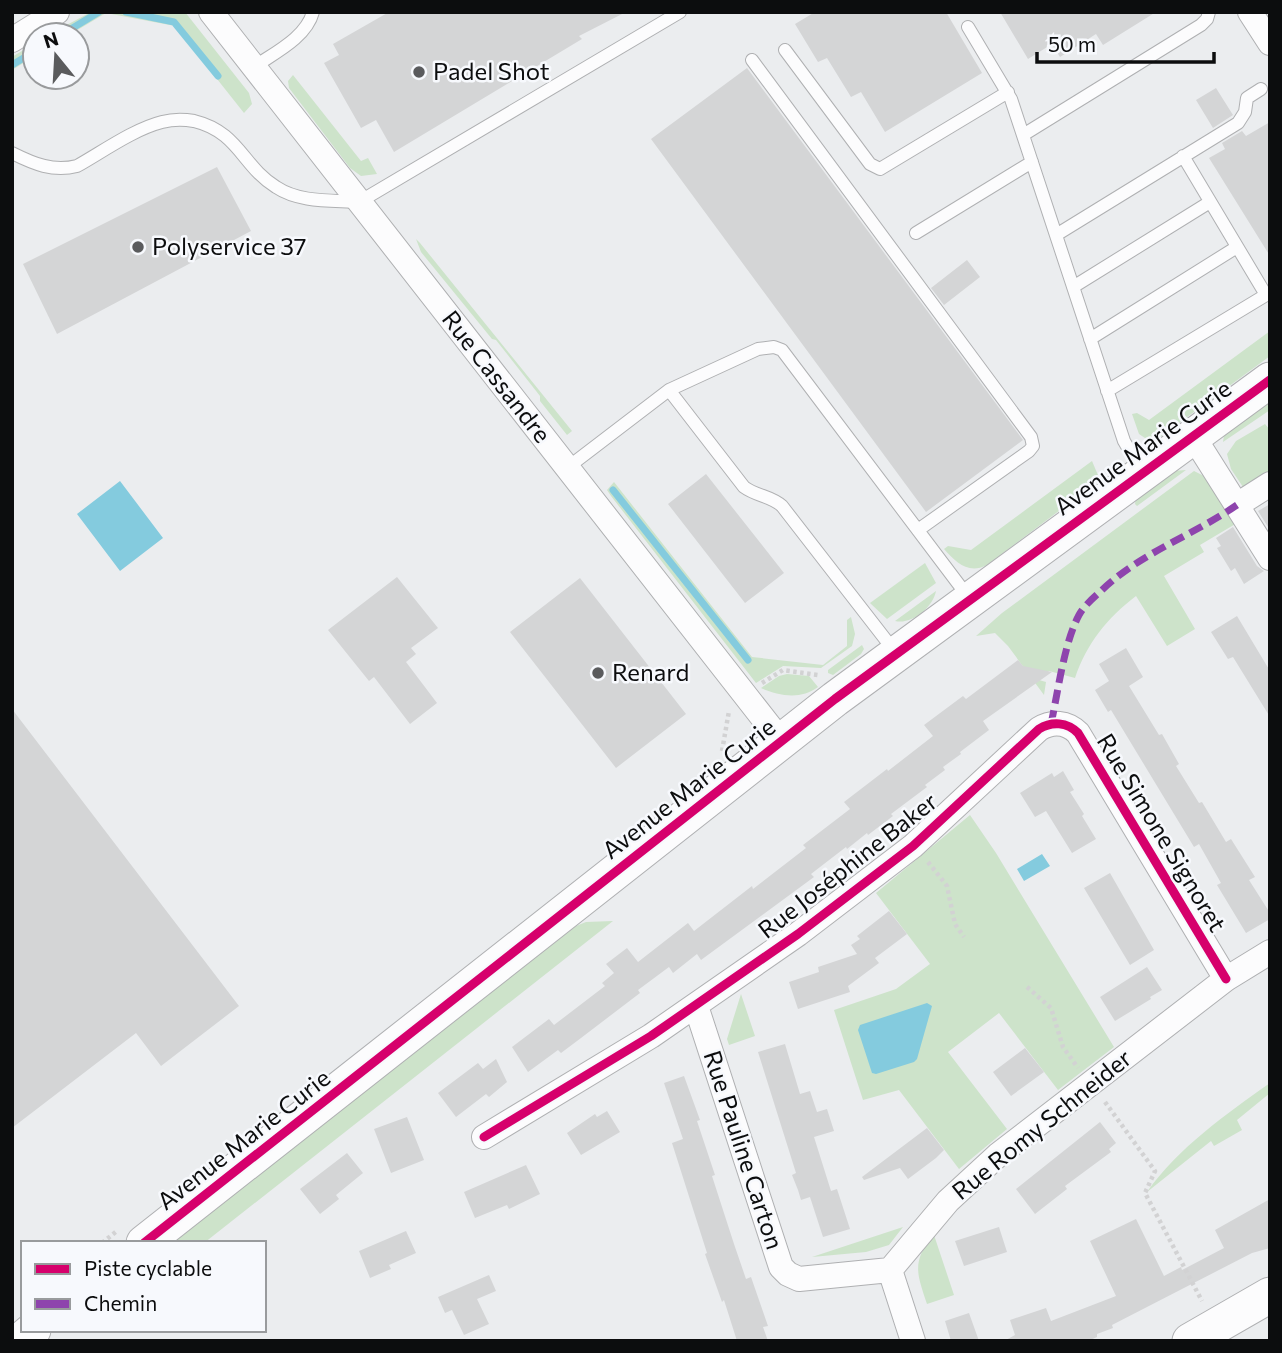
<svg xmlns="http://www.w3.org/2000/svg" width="1282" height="1353" font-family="Commissioner,sans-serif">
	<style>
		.green { fill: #cde3ca }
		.water { fill: #84cbde }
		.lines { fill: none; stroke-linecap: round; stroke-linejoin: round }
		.stream { stroke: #84cbde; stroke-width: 7 }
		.building { fill: #d4d5d6 }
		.lane-casing { stroke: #afb0b2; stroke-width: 14 }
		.street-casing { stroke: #afb0b2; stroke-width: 26 }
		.secondary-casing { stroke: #afb0b2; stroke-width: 37 }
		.path { stroke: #d2d2d3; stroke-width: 4.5; stroke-dasharray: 3.5 3.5; stroke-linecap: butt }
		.lane { stroke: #fcfcfd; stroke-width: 12 }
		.street { stroke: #fcfcfd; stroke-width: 24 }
		.secondary { stroke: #fcfcfd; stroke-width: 35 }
		.quiet { stroke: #8e44ad; stroke-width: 7; stroke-dasharray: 14 7; stroke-linecap: butt }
		.cycleway-casing { stroke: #f7f9fd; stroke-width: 13 }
		.cycleway { stroke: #d6006c; stroke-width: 9 }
		.poi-dot { fill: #5a5b5d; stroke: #f7f9fd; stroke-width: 2.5 }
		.labels { text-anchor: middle; stroke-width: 5; stroke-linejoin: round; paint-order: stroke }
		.poi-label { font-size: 24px; fill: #0c0d0e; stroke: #f7f9fd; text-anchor: start }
		.street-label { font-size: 24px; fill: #0c0d0e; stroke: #f7f9fd }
	</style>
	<rect width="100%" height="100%" fill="#ebedef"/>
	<path class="green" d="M91,12H185L249,93L252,104L244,113L175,26L106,13L69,35H48Z
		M35,43V56L12,70V57Z
		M293,75L361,161L368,158L377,174L361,176L350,168L289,88L288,81Z
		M416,239L420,243L572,431L567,435L540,401V396L496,340L492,339L421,252Z
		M1270,331V356L1160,437L1148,440L1139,434L1132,414L1137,413L1149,420Z
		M1270,398V410L1223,442L1224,435Z
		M1265,424L1270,430V474L1245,490L1231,469L1227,454L1236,441Z
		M1092,461L1100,480L987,565C968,575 956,562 944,549L948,546L971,550Z
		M1186,470L1137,506L1135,504L1136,498L1172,471Z
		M1194,471L1208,478L1237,523L1200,545L1204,552L1164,576L1195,629L1167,646L1136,596C1107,618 1087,643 1075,678L1049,671L1039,680L1046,682L1044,695L1008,646L995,633L976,636L1002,613Z
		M614,482L752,657L823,665L847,646V620L851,617L855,634L852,646L821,668L783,666L756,683L611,496L607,490Z
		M925,563L936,583L887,619L870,603Z
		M936,591C933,607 912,625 895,621Z
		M862,645L864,649L861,654L833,675L828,673V670Z
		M787,674L809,676L818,687C801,700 779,696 761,688L779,676Z
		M970,815L996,853L1114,1047L1058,1090L999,1013L948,1052L1007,1129L959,1169L899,1090L863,1100L834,1010L896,989L930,964L876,893Z
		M613,921L204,1243H172L576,926L586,922Z
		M741,994L755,1036L729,1045L727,1039Z
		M1270,1083V1093L1237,1120L1242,1130L1214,1146L1211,1141L1147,1192C1178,1148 1226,1114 1270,1083Z
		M903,1227L889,1245L866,1252L812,1257Z
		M934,1235L954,1295L927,1304C917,1274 911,1261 934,1235Z"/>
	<path class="water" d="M120,481L163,538L120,571L77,514Z
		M1042,854L1050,866L1024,881L1017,869Z
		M927,1003L932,1006L917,1059L914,1062L876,1074L872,1073L858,1030L860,1025Z"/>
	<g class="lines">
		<path class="stream" d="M126,12L174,22L218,76
			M61,35L99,12
			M12,65L35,51
			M613,490L748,660"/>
	</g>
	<path class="building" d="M389,12H626L579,36L582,39L394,152L376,120L361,128L324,63L339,55L333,44Z
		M815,12H946L982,73L885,132L861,92L851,97L827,58L818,62L795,24Z
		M1000,12H1156L1103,45L1096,34L1060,57L1052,44L1028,59Z
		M747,68L1023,440L926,512L651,139Z
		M1216,88L1233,115L1213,128L1196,100Z
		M1270,122V256L1209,158L1225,149L1222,143L1242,131L1246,136Z
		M217,167L251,231L57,334L23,264Z
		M967,260L980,277L944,305L931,288Z
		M706,474L784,573L745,603L668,504Z
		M1270,504V530L1258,511Z
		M1233,527L1257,566L1264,571L1244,584L1235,568L1231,571L1217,548L1221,546L1216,538Z
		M397,577L438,628L411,648L416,654L406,662L437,703L410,724L374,677L369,681L328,630Z
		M580,578L686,714L616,768L510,632Z
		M1237,616L1270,671V717L1233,657L1228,659L1211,632Z
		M1126,648L1143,677L1129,686L1159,735L1162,734L1179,764L1176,766L1199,803L1202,802L1226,842L1231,839L1255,877L1249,880L1270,913V919L1246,933L1217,885L1221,883L1199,844L1194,847L1111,710L1108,712L1095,690L1109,681L1099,664Z
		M1018,660L1023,666L1052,672L983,721L989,730L960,752L961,754L943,767L945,770L925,785L927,787L891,814L893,816L868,835L867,833L847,849L846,847L811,874L814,877L701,960L697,954L673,973L669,967L638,990L640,993L581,1038L561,1053L558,1050L528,1072L512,1047L549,1019L554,1025L605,986L602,983L614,973L606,964L627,948L638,962L688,923L694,931L752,886L753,889L806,848L803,845L850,809L844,802L887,769L888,771L933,736L924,725L963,696L966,699Z
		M12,709L239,1006L161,1066L136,1033L12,1128Z
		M1063,771L1074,790L1070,792L1084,814L1082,816L1096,839L1072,853L1046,811L1035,817L1020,793L1052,773L1054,777Z
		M1110,873L1154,950L1130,965L1084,888Z
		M889,911L907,934L875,958L879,963L848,986L850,992L798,1009L789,982L819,972L818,967L857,954L851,945L860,939L857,936Z
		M1147,967L1162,990L1150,997L1151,999L1115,1021L1100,997Z
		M785,1044L800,1094L810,1091L817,1112L827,1109L834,1131L814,1137L831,1191L837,1189L850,1229L823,1237L810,1197L801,1200L798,1190L792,1175L796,1173L758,1052Z
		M1025,1048L1044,1072L1011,1096L993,1072Z
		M496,1059L507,1082L489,1097L486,1094L456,1117L438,1093L478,1063L483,1069Z
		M684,1076L700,1120L697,1121L715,1175L712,1176L734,1244L746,1279L751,1277L768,1326L763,1327L768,1341H737L724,1300L722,1302L705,1254L707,1253L672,1143L683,1139L664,1083Z
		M607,1111L620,1132L581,1155L567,1133L595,1114L597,1117Z
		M407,1117L424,1160L391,1173L374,1129Z
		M1100,1122L1116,1143L1109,1149L1111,1152L1065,1186L1067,1189L1035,1214L1016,1189Z
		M927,1128L944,1150L936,1158L908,1179L900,1168L864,1180L862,1177Z
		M347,1153L363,1173L336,1195L339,1199L320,1214L300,1189Z
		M526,1165L540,1194L509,1209L507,1205L475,1218L464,1192Z
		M1270,1199V1248L1252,1253L1112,1325L1113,1328L1097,1334V1337L1088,1341H1004L1015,1335L1010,1320L1046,1308L1051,1321L1116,1296L1090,1241L1136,1219L1164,1276L1181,1267L1182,1270L1224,1248L1215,1230Z
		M999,1227L1007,1252L964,1266L955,1241Z
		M406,1231L416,1253L389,1265L391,1269L370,1278L359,1251Z
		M489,1275L496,1291L477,1299L489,1324L464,1335L452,1310L445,1313L438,1297Z
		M969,1313L979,1341H951L945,1321Z"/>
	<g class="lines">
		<defs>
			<path id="lane" d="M968,27L1011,99L1124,441L1142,472
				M785,50L870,164L880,169L1008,92
				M752,60L1031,437L1033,446L1029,451L918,530
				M254,67C274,53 306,38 313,12
				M1023,135L1201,25L1207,19L1209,12
				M12,153C34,164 53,172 77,166C102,152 134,129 162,122C173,119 183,119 194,121C239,132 242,166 276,187C300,203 332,200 359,202L680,12
				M916,233L1032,162
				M1056,235L1238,123L1245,112L1247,98L1261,89
				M1073,287L1210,202
				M1090,339L1237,247
				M669,390L758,349L774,347L782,350L969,598
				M1107,391L1266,295L1183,156
				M567,468L669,390L744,487C756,496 771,496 782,506L896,653"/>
			<path id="street" d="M211,12L781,741
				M1250,12L1270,43
				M12,40L57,12
				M1193,436L1270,558
				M1237,505L1270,484
				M696,1006L781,1267L788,1274L799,1279L890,1270
				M484,1137L651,1036L798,934L913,846L1039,729C1052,721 1067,722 1078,733L1226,979
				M913,1341L890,1270L948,1201L998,1155L1226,979L1270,952"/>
			<path id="secondary" d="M144,1243L835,699L1270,380
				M20,1341L33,1330
				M1190,1341L1270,1295"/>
		</defs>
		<use href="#lane" class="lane-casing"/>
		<use href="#street" class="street-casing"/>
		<use href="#secondary" class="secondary-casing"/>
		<path class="path" d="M762,683L783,670L818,675
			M722,751L729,711
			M928,862L947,886L955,924L964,937
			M1027,987L1051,1008L1063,1047L1078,1068
			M1105,1102L1155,1171L1145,1193L1202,1301
			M102,1243L118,1230"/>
		<use href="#lane" class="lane"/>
		<use href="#street" class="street"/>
		<use href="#secondary" class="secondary"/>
		<path class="quiet" d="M1051,724C1058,692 1064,643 1079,615C1084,606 1093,598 1101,591C1140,553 1192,536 1237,505"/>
		<defs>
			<path id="cycleway" d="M484,1137L651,1036L798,934L913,846L1039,729C1052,721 1067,722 1078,733L1226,979
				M144,1243L835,699L1270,380"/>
		</defs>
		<use href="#cycleway" class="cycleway-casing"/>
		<use href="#cycleway" class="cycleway"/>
	</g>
	<g class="poi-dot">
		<circle cx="419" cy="72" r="7"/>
		<circle cx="138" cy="247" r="7"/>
		<circle cx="598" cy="673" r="7"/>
	</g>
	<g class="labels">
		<g class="poi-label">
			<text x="433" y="80">Padel Shot</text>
			<text x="152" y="255">Polyservice 37</text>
			<text x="612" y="681">Renard</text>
		</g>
		<g class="street-label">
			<text transform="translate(496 377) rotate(52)" y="8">Rue Cassandre</text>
			<text transform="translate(1143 448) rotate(-36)" y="8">Avenue Marie Curie</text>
			<text transform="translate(689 789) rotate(-38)" y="8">Avenue Marie Curie</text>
			<text transform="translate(1161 833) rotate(59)" y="8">Rue Simone Signoret</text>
			<text transform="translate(848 866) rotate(-38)" y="8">Rue Joséphine Baker</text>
			<text transform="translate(1042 1125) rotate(-39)" y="8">Rue Romy Schneider</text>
			<text transform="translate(244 1140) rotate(-38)" y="8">Avenue Marie Curie</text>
			<text transform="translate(743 1150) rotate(72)" y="8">Rue Pauline Carton</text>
		</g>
	</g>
	<rect width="1282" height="1353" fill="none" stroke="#0c0d0e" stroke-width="28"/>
	<rect x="21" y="1241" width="245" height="91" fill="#f7f9fd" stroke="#999b9d" stroke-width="2"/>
	<rect x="35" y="1264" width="35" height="10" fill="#d6006c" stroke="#999b9d" stroke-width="2"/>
	<text x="84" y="1276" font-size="21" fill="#0c0d0e">Piste cyclable</text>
	<rect x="35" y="1299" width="35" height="10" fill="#8e44ad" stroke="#999b9d" stroke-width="2"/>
	<text x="84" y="1311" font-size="21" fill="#0c0d0e">Chemin</text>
	<g transform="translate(56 56) rotate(342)"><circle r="33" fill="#f7f9fd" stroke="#999b9d" stroke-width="2"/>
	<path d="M0-5L12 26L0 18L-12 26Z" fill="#5a5b5d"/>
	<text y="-10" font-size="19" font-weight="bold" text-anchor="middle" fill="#0c0d0e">N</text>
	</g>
	<path d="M1037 52v10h177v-10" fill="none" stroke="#0c0d0e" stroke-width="3.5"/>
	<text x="1048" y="52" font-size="21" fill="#0c0d0e" stroke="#f7f9fd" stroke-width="5" paint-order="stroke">50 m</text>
</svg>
